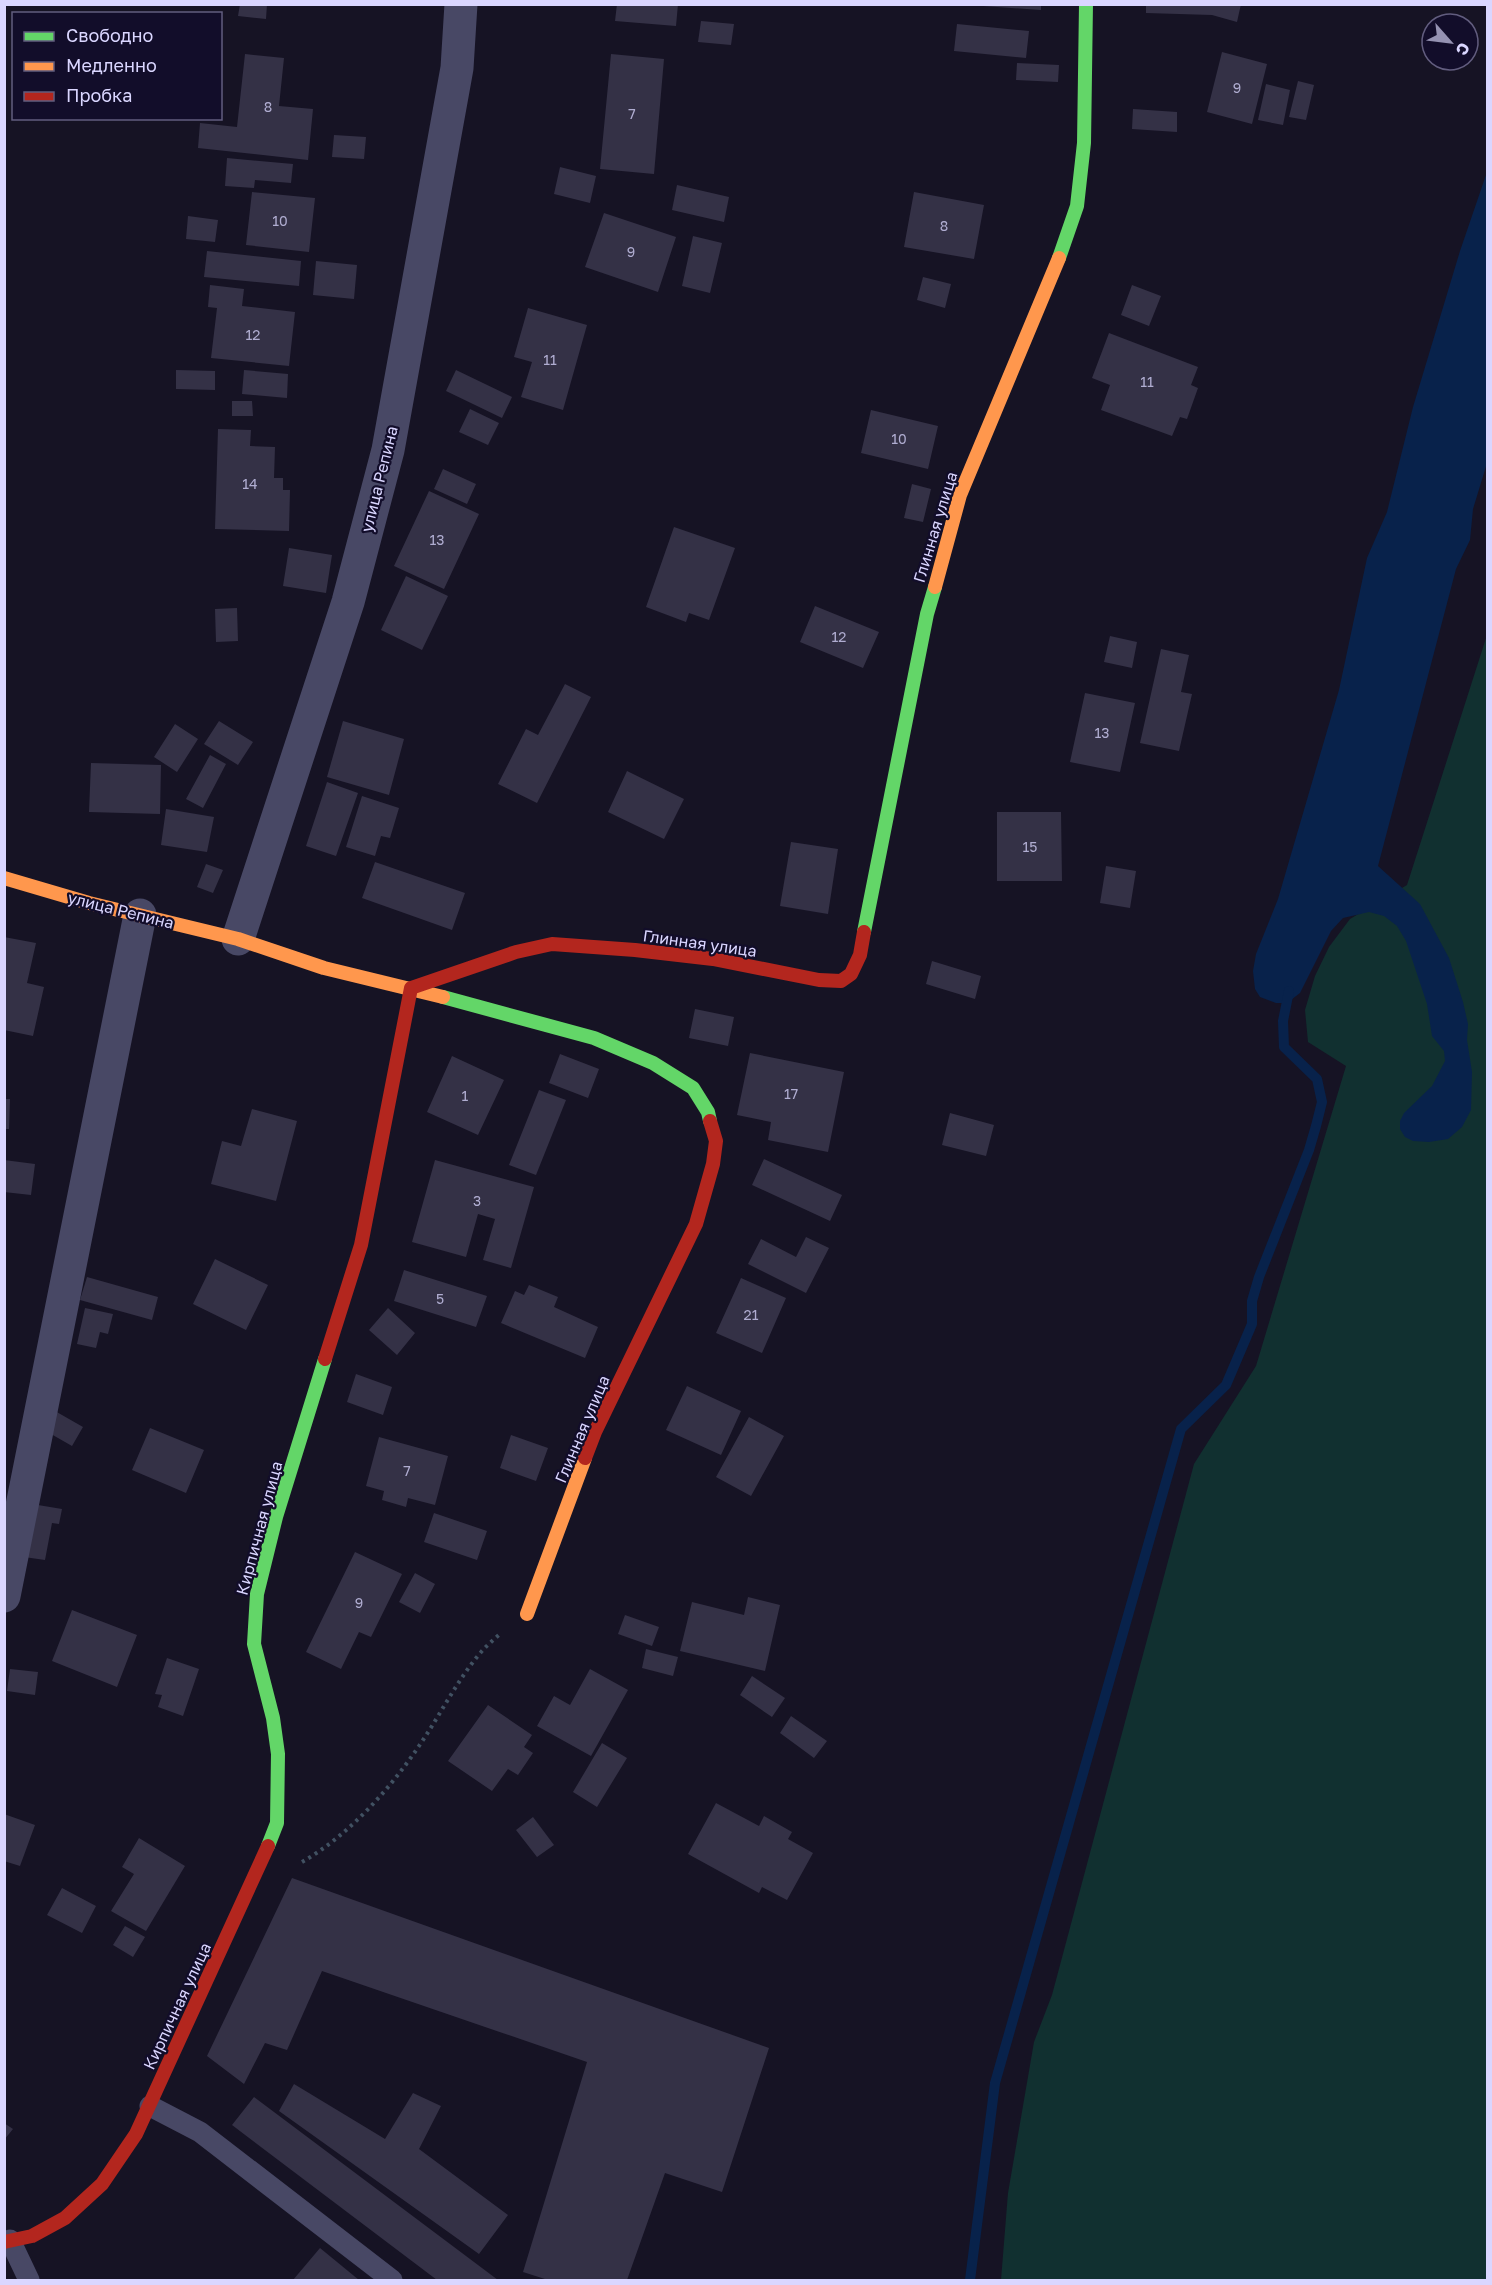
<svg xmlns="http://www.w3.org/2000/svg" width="1492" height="2285" font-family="'Golos Text',sans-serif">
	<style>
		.green { fill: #113030 }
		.water { fill: #08224b }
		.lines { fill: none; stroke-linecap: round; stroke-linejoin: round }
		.stream { stroke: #08224b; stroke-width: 10 }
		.building { fill: #343146 }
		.path { stroke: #415162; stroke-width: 4; stroke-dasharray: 3 4.5; stroke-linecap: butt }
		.lane { stroke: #484865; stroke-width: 21 }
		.street { stroke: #484865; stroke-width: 33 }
		.fast { stroke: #63d668; stroke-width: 14 }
		.slow { stroke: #ff974d; stroke-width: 14 }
		.jam { stroke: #b3261e; stroke-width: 14 }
		.labels { text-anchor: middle; stroke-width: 4.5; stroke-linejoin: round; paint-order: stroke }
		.number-label { font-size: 14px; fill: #b0add1 }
		.street-label { font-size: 16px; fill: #dad6ff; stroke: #120d2a }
	</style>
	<rect width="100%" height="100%" fill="#161324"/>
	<path class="green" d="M1487,635V2280H1001L1008,2193L1034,2042L1052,1995L1194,1464L1256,1366L1346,1066L1308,1042L1305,1010L1315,976L1329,947L1350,919L1407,885Z"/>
	<path class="water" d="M1487,172V463L1473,509L1470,540L1456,569L1378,866L1420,904L1449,958L1463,1002L1468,1024L1467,1040L1472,1072L1471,1110L1462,1127L1448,1139L1429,1142L1413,1141L1405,1137L1400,1129V1121L1404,1113L1432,1086L1445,1061L1444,1051L1432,1036L1427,1004L1406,941L1397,926L1384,916L1369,912L1343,918L1331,931L1300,993L1287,1003H1276L1260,997L1255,989L1253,971L1256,954L1278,899L1339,690L1367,558L1387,512L1413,407L1460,251Z"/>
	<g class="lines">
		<path class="stream" d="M970,2280L995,2083L1181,1429L1226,1385L1252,1324V1301L1259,1277L1309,1150L1316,1126L1322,1102L1317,1079L1284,1047L1283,1021L1289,991"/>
	</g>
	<path class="building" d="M240,4H267L266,19L238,16Z
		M617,4H678L676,26L615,21Z
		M983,4H1041V10L983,6Z
		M1146,4H1241L1237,22L1212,15L1146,13Z
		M701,21L734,24L731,45L698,42Z
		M957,24L1029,31L1026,58L954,51Z
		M1222,52L1267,64L1252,124L1207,112Z
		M245,54L284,58L279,106L313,109L308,160L198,148L200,123L237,127Z
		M611,54L664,59L654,174L600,169Z
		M1017,63L1059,65L1058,82L1016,80Z
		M1298,81L1314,85L1306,120L1289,117Z
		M1266,84L1290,90L1283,125L1258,120Z
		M1133,109L1177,112V132L1132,129Z
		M334,135L366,137L364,159L332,157Z
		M227,158L293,164L291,183L255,180L254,188L225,186Z
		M560,167L596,176L590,203L554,194Z
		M677,185L729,197L724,222L672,210Z
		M252,192L315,198L309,252L246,245Z
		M914,192L984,205L974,259L904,247Z
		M604,213L676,237L658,292L585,267Z
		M188,216L218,220L215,242L186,239Z
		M693,236L722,243L710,293L682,286Z
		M207,251L301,261L299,286L204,277Z
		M316,261L357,265L354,299L313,295Z
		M923,277L951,284L945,308L917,300Z
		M210,285L244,289L242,306L295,312L289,366L211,358L217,308L208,307Z
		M1132,285L1161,296L1149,326L1121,315Z
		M528,308L587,325L563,410L521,397L532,362L514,357Z
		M1109,333L1198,367L1191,385L1198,388L1187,419L1180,417L1172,436L1101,410L1110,385L1092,378Z
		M176,370L215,371V390L176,389Z
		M244,370L288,374L287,398L242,394Z
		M456,370L512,397L502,418L446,391Z
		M232,401H252L253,416H232Z
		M470,409L499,423L488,445L459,432Z
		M871,410L938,426L928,469L861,453Z
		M218,429L251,430L250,446L275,447L274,478H283V490H290L289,531L215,529Z
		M443,469L476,484L467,504L434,489Z
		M912,484L931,489L923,522L904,518Z
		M429,491L479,514L444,589L394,566Z
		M674,527L735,548L709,620L689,613L686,622L646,607Z
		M289,548L332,555L326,593L283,586Z
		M406,576L448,596L422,650L381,630Z
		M815,606L879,632L863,668L800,642Z
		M237,608L238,641L216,642L215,609Z
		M1110,636L1137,642L1132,668L1104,662Z
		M1161,649L1189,655L1181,692L1192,694L1179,751L1140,743Z
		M565,684L591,697L537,803L498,784L526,729L538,735Z
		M1085,693L1135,703L1120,772L1070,762Z
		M219,721L253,742L238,765L204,744Z
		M343,721L404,739L389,795L327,777Z
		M175,724L198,739L177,772L154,757Z
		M210,755L226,764L203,808L186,799Z
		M91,763L161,765L160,814L89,812Z
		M627,771L684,799L664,839L608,812Z
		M327,782L358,793L336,856L306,846Z
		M362,796L399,808L390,838L381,836L375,856L346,847Z
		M166,809L214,817L207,852L161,845Z
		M997,812H1061L1062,881H997Z
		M791,842L838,849L828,914L780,906Z
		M375,862L465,893L452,930L362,898Z
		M206,864L223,870L213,893L197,887Z
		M1106,866L1136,871L1130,908L1100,903Z
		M4,937L36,943L27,983L44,987L33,1036L4,1030Z
		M932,961L981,976L975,999L926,984Z
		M695,1009L734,1017L728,1046L689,1038Z
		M750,1053L844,1072L828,1152L768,1140L771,1122L737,1115Z
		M560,1054L599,1069L588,1098L549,1083Z
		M452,1056L504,1080L478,1135L427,1112Z
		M539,1090L566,1100L536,1175L509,1165Z
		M4,1099H10L9,1129H4Z
		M252,1109L297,1121L276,1201L211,1184L222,1141L241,1146Z
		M950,1113L994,1125L986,1156L942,1145Z
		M764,1159L842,1195L830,1221L752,1185Z
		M4,1160L35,1164L31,1195L4,1192Z
		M435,1160L534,1187L511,1268L483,1260L495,1219L478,1214L466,1257L412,1242Z
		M806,1237L829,1248L806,1293L748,1264L761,1239L796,1257Z
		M215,1259L268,1285L246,1330L193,1304Z
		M404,1270L487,1296L476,1327L394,1301Z
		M87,1277L158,1297L152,1320L80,1300Z
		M741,1278L786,1298L762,1353L716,1333Z
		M529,1285L558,1297L554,1307L598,1327L585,1358L501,1323L515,1291L524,1295Z
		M85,1308L113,1314L108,1334L100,1332L96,1348L77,1344Z
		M388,1308L415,1333L397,1355L369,1330Z
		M356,1374L392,1387L383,1415L347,1402Z
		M687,1386L741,1411L721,1455L666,1430Z
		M55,1411L83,1427L72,1446L44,1430Z
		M749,1417L784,1436L751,1496L716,1477Z
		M150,1428L204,1450L186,1493L132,1470Z
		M511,1435L548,1448L536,1481L500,1468Z
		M379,1437L448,1456L435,1505L408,1498L406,1507L382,1500L384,1491L366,1486Z
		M32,1504L62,1509L59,1524L52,1523L45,1560L24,1557Z
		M434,1513L487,1531L477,1560L424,1542Z
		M355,1552L402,1574L371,1637L359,1632L341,1669L306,1652Z
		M415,1573L435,1584L420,1613L399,1602Z
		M748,1597L780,1605L765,1671L680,1651L692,1602L744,1615Z
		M72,1610L137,1635L117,1687L52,1661Z
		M625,1615L659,1627L652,1646L618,1634Z
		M646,1649L678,1657L673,1676L642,1668Z
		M167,1658L199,1669L183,1716L158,1707L162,1695L155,1694Z
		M10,1669L38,1672L35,1695L7,1691Z
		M590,1669L628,1690L591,1756L537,1726L554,1696L570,1705Z
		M752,1676L785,1698L772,1717L740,1695Z
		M488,1705L532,1735L524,1747L533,1753L518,1775L508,1769L492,1791L448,1761Z
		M791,1716L827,1741L814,1758L780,1733Z
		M602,1743L627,1758L597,1807L573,1792Z
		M716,1803L759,1826L764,1816L792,1832L788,1839L813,1853L787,1900L762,1887L759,1893L688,1854Z
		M4,1814L35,1825L20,1866L4,1861Z
		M533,1817L554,1845L537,1857L516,1830Z
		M139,1838L185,1866L146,1931L111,1911L134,1874L122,1867Z
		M292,1878L769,2048L722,2192L665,2173L627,2280H548L523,2272L587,2062L322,1971L287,2050L265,2043L244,2084L207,2056Z
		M62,1888L96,1906L82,1933L47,1915Z
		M125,1926L145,1937L133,1957L113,1945Z
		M294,2084L385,2139L413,2093L441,2106L419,2149L508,2215L479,2254L279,2111Z
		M254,2097L498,2280H437L232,2125Z
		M4,2123L13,2129L4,2140Z
		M320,2248L359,2280H293Z"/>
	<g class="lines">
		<path class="path" d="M302,1862C348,1836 390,1789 419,1746C439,1717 455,1684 477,1657C484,1648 492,1641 500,1634"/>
		<path class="lane" d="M150,2106L200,2132L392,2280
			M10,2240L29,2280"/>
		<path class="street" d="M238,939L348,602L388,450L457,68L461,4
			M4,1596L140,915"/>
		<path class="fast" d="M1059,258L1077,206L1084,143L1086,4
			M864,932L927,614L935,587
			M443,997L594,1038L653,1063L693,1088L708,1112L710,1121
			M268,1846L277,1823L278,1754L273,1718L254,1644L257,1594L276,1517L325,1359"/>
		<path class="slow" d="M935,587L960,495L1059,258
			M4,878L89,903L238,939L324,968L443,997
			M527,1614L585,1458"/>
		<path class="jam" d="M411,988L516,952L552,944L635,950L713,959L819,980L841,981L851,974L860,955L864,932
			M325,1359L361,1245L411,988
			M585,1458L595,1432L696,1224L713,1164L716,1141L710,1121
			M4,2242L32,2236L65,2218L102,2184L136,2134L268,1846"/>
	</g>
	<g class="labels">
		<g class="number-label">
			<text x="1237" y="93">9</text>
			<text x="268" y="112">8</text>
			<text x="632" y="119">7</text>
			<text x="280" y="226">10</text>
			<text x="944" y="231">8</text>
			<text x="631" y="257">9</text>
			<text x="253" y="340">12</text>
			<text x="550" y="365">11</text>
			<text x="1147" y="387">11</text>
			<text x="899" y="444">10</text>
			<text x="250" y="489">14</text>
			<text x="437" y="545">13</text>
			<text x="839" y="642">12</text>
			<text x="1102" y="738">13</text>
			<text x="1030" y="852">15</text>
			<text x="791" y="1099">17</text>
			<text x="465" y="1101">1</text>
			<text x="477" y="1206">3</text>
			<text x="440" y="1304">5</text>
			<text x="751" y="1320">21</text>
			<text x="407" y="1476">7</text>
			<text x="359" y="1608">9</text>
		</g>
		<g class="street-label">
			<text transform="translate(379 479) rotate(-76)" y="6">улица Репина</text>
			<text transform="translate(935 527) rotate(-73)" y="6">Глинная улица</text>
			<text transform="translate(121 910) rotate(14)" y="6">улица Репина</text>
			<text transform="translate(700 943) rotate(8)" y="6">Глинная улица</text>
			<text transform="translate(582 1429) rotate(-67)" y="6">Глинная улица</text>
			<text transform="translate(259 1528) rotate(-75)" y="6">Кирпичная улица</text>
			<text transform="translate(177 2006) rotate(-65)" y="6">Кирпичная улица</text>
		</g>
	</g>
	<rect width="1492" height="2285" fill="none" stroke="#dad6ff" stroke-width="12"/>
	<rect x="12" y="12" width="210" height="108" fill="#120d2a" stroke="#625d7f" stroke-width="1.5"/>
	<rect x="24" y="32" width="30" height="9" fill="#63d668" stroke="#625d7f" stroke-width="1.5"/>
	<text x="66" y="42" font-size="18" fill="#dad6ff">Свободно</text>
	<rect x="24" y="62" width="30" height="9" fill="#ff974d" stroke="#625d7f" stroke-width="1.5"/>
	<text x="66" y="72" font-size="18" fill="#dad6ff">Медленно</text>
	<rect x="24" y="92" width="30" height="9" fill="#b3261e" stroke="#625d7f" stroke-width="1.5"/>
	<text x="66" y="102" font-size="18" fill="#dad6ff">Пробка</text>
	<g transform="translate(1450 42) rotate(118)"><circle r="28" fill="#120d2a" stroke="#625d7f" stroke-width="1.5"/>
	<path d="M0-4.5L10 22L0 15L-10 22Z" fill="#9592b2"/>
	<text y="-9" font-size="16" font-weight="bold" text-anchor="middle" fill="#dad6ff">С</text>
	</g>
</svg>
